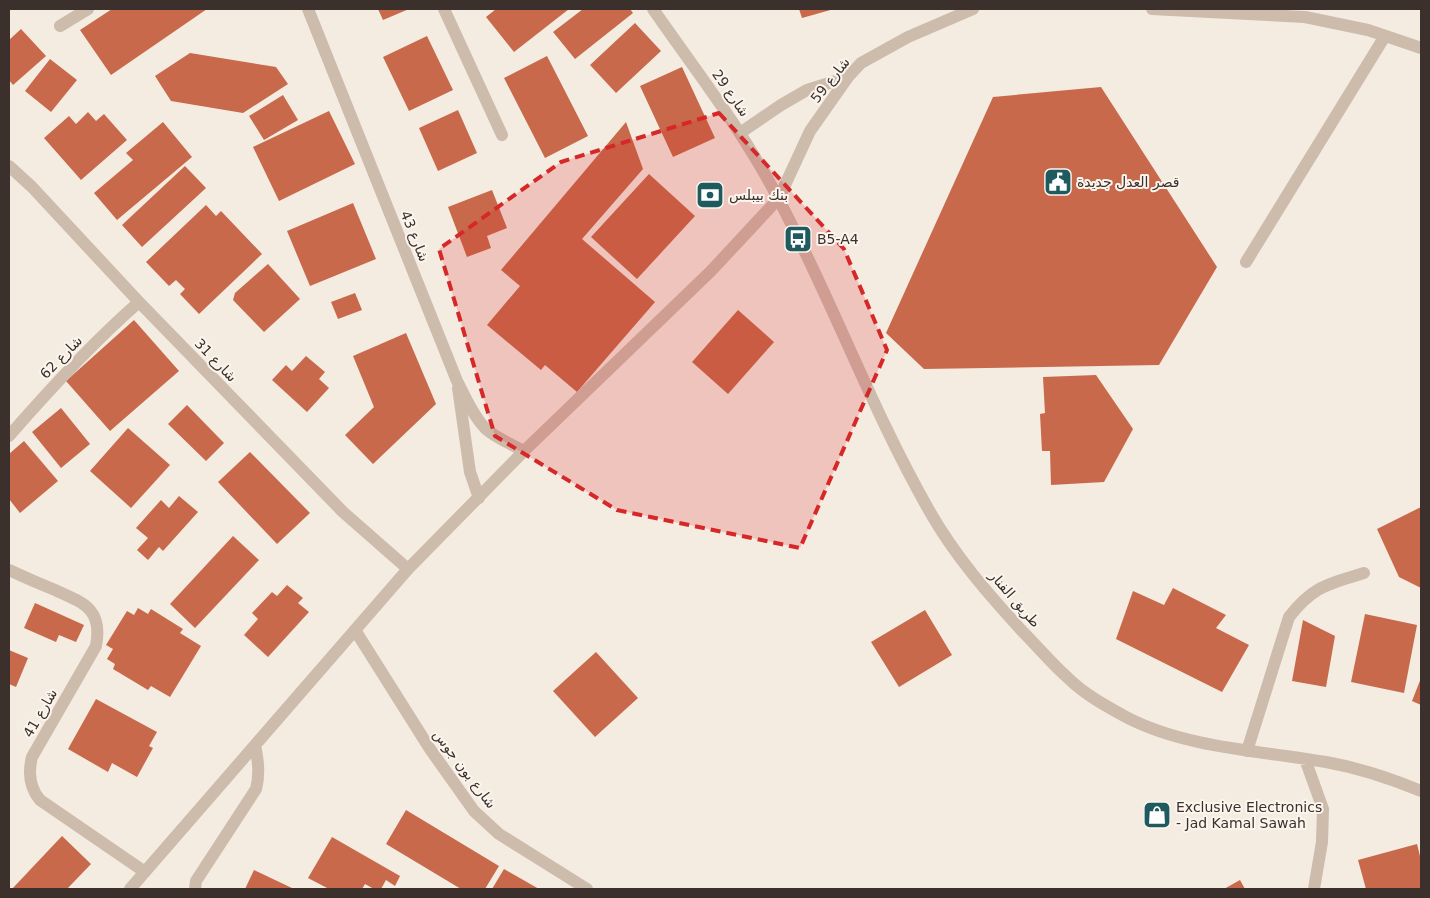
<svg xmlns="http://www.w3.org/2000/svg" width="1430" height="898" font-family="'DejaVu Sans',Vazirmatn,sans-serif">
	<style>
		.building { fill: #c8694b }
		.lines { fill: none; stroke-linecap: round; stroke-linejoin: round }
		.minor { stroke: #cdbbac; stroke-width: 12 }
		.marked { fill: #d62828; fill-opacity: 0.2; stroke: #d62828; stroke-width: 4; stroke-dasharray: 10 6; stroke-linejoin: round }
		.labels { text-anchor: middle; stroke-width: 4; stroke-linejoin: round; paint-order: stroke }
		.street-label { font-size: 14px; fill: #3b302b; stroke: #fbf5ee }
		.poi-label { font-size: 14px; fill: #3b302b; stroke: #fbf5ee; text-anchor: start }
	</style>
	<rect width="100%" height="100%" fill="#f4ebe1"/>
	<path class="building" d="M112,9H207L111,75L80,30Z
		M378,9H409L383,20Z
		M496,9H569L514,52L486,17Z
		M583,9H630L633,13L575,59L553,32Z
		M799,9H834L802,18Z
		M635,23L661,51L616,93L590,65Z
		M21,29L46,56L13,85L9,80V40Z
		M427,36L453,90L409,111L383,57Z
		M190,53L276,67L288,84L243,113L171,101L155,76Z
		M547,56L588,136L545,158L504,78Z
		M50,59L77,80L51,112L25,91Z
		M682,67L715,138L673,157L640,86Z
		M1101,87L1217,267L1159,365L924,369L886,333L993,97Z
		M283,95L298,120L264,140L249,116Z
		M458,110L477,153L438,171L419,128Z
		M329,111L355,164L279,201L253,147Z
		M88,112L96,121L104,114L127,140L81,180L44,138L69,116L76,124Z
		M163,122L192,157L117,220L94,193L133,160L126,153Z
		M626,122L643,169L582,239L655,302L577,392L545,365L541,370L487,325L520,286L501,270Z
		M185,166L206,188L142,247L122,225Z
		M649,174L695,216L637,279L591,237Z
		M492,190L507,228L487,236L491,248L467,257L448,207Z
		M353,203L376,259L310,286L287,231Z
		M206,205L216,216L221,211L262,254L199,314L180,294L185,289L176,280L169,286L146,262Z
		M268,264L300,299L264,332L233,300L235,293Z
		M355,293L362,310L338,319L331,302Z
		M738,310L774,342L728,394L692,362Z
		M134,320L179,371L110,431L66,381Z
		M406,333L436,404L373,464L345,435L374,407L353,356Z
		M306,356L325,372L319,379L329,388L307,412L272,380L286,365L292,371Z
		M1096,375L1133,429L1104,482L1051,485L1050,451H1042L1040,414L1045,413L1043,377Z
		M187,405L224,443L206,461L168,424Z
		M61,408L90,444L61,468L32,432Z
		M128,428L170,465L131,508L90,471Z
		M24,441L58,481L20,513L9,499V454Z
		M250,452L310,513L277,544L218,482Z
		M179,496L198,512L163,551L159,547L148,560L137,550L148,538L136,528L161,500L169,508Z
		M1421,507V588L1399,577L1377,529Z
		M233,536L259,560L195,628L170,604Z
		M287,585L303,598L298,603L309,612L268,657L244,635L258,619L252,613L272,592L277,596Z
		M1173,588L1226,615L1216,628L1249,645L1222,692L1116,639L1133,591L1164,605Z
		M35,603L84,625L76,642L59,635L56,642L24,628Z
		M138,608L148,614L151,609L183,629L180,633L201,646L170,697L151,686L148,690L113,669L115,664L107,659L113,649L106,645L127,611L134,615Z
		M925,610L952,655L899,687L871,642Z
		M1365,614L1417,625L1404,693L1351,682Z
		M1303,620L1335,636L1326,687L1292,681Z
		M9,650L28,658L16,687L9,684Z
		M596,652L638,698L595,737L553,691Z
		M1421,678V705L1412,701Z
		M96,699L157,732L149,746L153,748L137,777L112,763L108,772L68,749Z
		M406,810L499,866L485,889H461L386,844Z
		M62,836L91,864L67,889H12Z
		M332,837L400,876L395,886L386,880L381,889H374L365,884L362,889H329L308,878Z
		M1417,844L1421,860V889H1366L1358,860Z
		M504,869L539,889H492Z
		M254,870L294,889H245Z
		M1240,880L1245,889H1224Z"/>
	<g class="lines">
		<path class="minor" d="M308,9L457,381C465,396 473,416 486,429C496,438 511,444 524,451
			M444,9L502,135
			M653,9C696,71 744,132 779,200C833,302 872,411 930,512C955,556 989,595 1023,632C1038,647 1052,664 1068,678C1084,694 1106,706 1126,717C1185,748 1262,751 1326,762C1359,768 1390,778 1421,791
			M1152,9L1305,17L1368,30L1421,48
			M60,26L88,9
			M740,133L781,105L807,90L848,77
			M9,166L32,187L139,302L343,512L408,569
			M1246,262L1385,36
			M458,388L470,472L479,498
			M9,436C50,389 92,343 139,302
			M9,570C24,577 40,584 55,590C84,603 103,609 96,646L32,757C28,773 29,787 40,800L145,872
			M355,630L430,749L474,811L499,834L587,889
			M1247,751L1289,617C1313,586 1328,584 1364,573
			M1305,759L1323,809L1322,842L1314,889
			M130,889L408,569L524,451L711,271L779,198L810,131L848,77L861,63L908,37L973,9
			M195,889L196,881L256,789C260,774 258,760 255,745"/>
	</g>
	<path class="marked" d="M719,113L844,249L887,350L800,548L617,510L495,436L439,249L561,162Z"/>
	<defs>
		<symbol id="civic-square" viewBox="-11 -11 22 22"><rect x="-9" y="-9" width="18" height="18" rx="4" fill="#1f5a5e" stroke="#fbf5ee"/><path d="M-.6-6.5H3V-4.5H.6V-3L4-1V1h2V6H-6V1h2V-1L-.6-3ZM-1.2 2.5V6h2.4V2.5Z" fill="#fff"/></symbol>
		<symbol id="bank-square" viewBox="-11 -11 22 22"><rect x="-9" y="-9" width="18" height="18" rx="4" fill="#1f5a5e" stroke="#fbf5ee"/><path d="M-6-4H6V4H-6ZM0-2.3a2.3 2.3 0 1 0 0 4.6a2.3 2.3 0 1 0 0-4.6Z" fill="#fff"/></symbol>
		<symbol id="bus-square" viewBox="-11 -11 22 22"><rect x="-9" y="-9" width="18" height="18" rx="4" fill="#1f5a5e" stroke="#fbf5ee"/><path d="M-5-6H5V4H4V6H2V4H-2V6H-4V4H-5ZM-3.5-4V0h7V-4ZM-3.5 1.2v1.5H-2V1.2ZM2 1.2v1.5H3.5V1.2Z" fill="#fff"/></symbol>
		<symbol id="shop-square" viewBox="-11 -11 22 22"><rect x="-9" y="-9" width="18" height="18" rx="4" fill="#1f5a5e" stroke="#fbf5ee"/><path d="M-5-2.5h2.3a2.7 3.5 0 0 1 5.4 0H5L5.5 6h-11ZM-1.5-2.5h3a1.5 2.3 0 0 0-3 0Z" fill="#fff"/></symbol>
	</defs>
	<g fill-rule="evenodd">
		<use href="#civic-square" x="1042" y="166" width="32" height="32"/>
		<use href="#bank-square" x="694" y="179" width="32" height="32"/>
		<use href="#bus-square" x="782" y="223" width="32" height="32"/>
		<use href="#shop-square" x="1141" y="799" width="32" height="32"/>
	</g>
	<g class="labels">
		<g class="street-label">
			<text transform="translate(830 80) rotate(-52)" y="5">شارع 59</text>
			<text transform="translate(731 93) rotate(55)" y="5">شارع 29</text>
			<text transform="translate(415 236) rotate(68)" y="5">شارع 43</text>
			<text transform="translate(61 357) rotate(-46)" y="5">شارع 62</text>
			<text transform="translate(216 360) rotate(46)" y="5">شارع 31</text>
			<text transform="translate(1015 599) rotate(49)" y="5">طريق الفنار</text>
			<text transform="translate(40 713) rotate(-60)" y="5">شارع 41</text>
			<text transform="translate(465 769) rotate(53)" y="5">شارع بون جوس</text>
		</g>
		<g class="poi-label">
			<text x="1077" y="187">قصر العدل جديدة</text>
			<text x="729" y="200">بنك بيبلس</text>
			<text x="817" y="244">B5-A4</text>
			<text x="1176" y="812">Exclusive Electronics<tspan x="1176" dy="16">- Jad Kamal Sawah</tspan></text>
		</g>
	</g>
	<rect width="1430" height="898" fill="none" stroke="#3b302b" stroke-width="20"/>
</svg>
